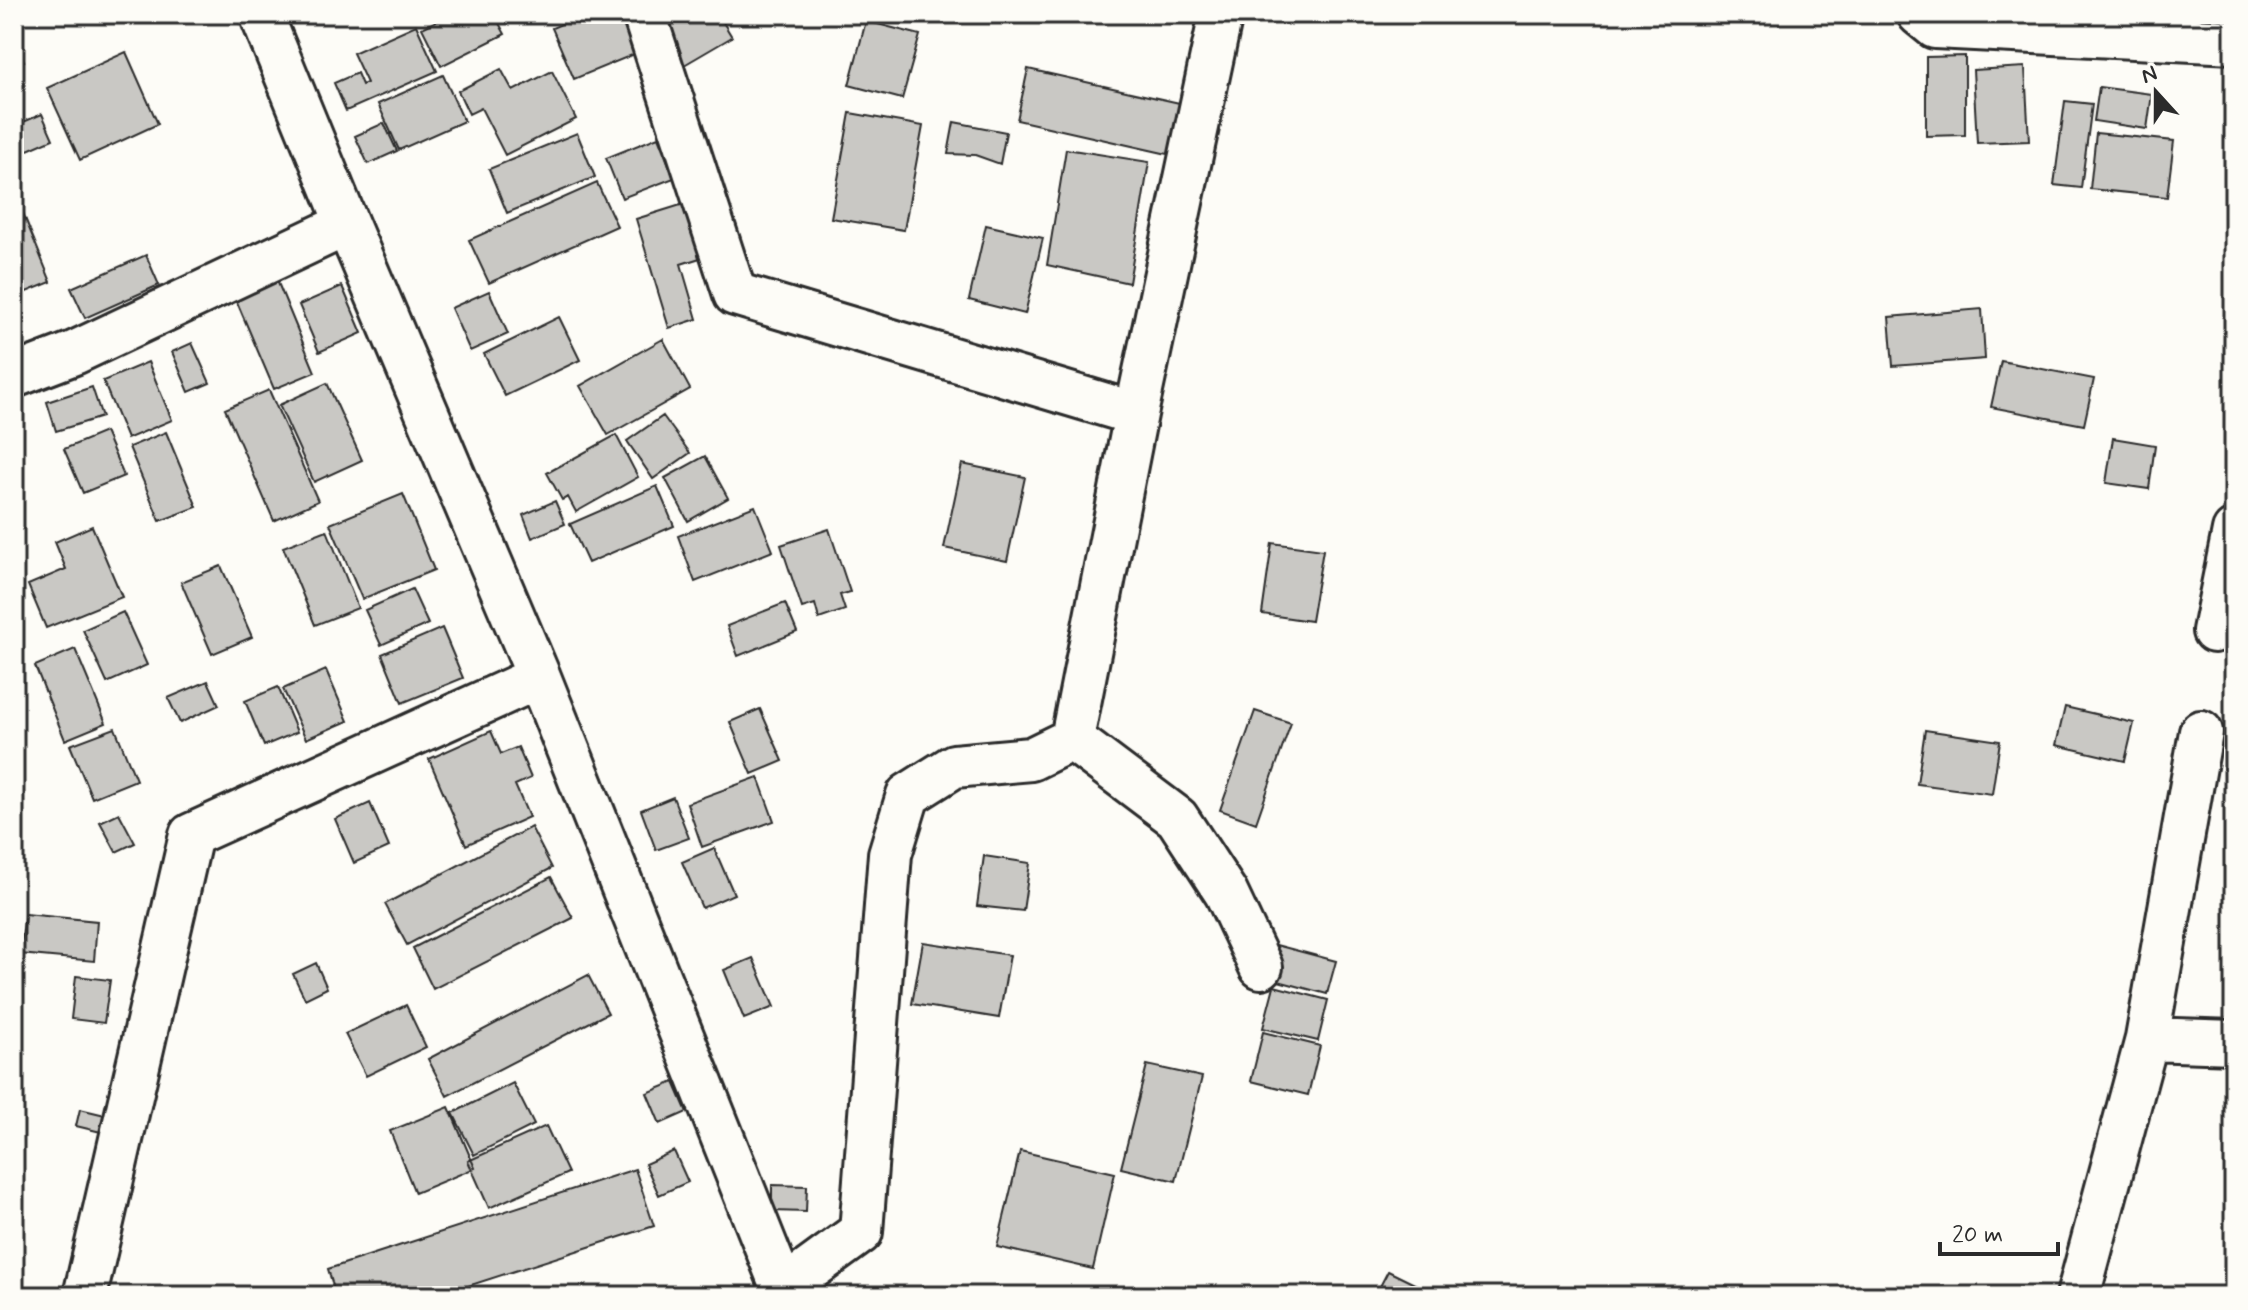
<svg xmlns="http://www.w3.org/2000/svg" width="2248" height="1310" font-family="Mynerve,sans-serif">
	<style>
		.building { fill: #c9c8c4; stroke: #2b2b2b; stroke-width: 2 }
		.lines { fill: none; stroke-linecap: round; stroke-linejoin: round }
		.minor-casing { stroke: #2b2b2b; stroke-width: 48 }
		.minor { stroke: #fdfcf7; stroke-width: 42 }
	</style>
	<rect width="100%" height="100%" fill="#fdfcf7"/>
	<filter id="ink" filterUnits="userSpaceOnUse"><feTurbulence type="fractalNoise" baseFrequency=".0125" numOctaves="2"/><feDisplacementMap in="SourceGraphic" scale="16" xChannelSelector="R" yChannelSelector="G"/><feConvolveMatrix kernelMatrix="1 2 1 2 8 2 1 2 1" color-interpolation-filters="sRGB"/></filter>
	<g filter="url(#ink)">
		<path class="building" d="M451,14H494L505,34L441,66L422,28Z
			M584,14H627L642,51L574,79L552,28Z
			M685,14H718L732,37L679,68L657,30Z
			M866,21L920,35L902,99L849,85Z
			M416,25L437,71L346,111L334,83L357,73L362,85L367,83L353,53Z
			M14,39L24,61L14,66Z
			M126,52L158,124L80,160L47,88Z
			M1965,56V135L1926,136V57Z
			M2025,67L2029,141L1977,143L1973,70Z
			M501,69L513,91L552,71L576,119L505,155L481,108L469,114L458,91Z
			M1028,69L1184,104L1172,155L1017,120Z
			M443,75L464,121L399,150L378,104Z
			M2099,87L2152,94L2147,129L2094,121Z
			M2065,101L2092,104L2081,188L2054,185Z
			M850,113L923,126L904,230L831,218Z
			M42,114L53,139L14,156V126Z
			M954,122L1006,132L1000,164L975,155L948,154Z
			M384,123L397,151L368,164L355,136Z
			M577,133L595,177L507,213L489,169Z
			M2096,133L2174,141L2167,197L2090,189Z
			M658,137L674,178L622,198L606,158Z
			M1066,149L1149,162L1129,283L1047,265Z
			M597,183L617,226L489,283L469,240Z
			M14,191L51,282L14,297Z
			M684,204L700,258L681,264L697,319L669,328L636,219Z
			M986,225L1043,238L1025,314L969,300Z
			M146,255L159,285L85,318L71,288Z
			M276,278L315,372L274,389L234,295Z
			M342,286L362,333L319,352L299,305Z
			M489,291L508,334L470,351L451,308Z
			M1982,309L1985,359L1893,366L1889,317Z
			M559,317L580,360L505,396L484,354Z
			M663,339L690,389L608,435L580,386Z
			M192,343L210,383L189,392L172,352Z
			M2001,361L2094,379L2084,425L1991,407Z
			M148,362L172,420L127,439L103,381Z
			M327,383L362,460L314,482L279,405Z
			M92,387L102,417L56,431L47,402Z
			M269,390L318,501L274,521L225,409Z
			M663,416L690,453L653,479L627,441Z
			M105,432L124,476L83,493L64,449Z
			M166,432L197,507L160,521L129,447Z
			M616,435L638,477L576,512L568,497L562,500L547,473Z
			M2113,438L2155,445L2149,489L2106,483Z
			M705,456L728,498L688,521L665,478Z
			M962,464L1025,477L1007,561L944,548Z
			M657,486L674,526L588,563L570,524Z
			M403,494L434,570L362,599L330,524Z
			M555,501L565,524L532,538L523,515Z
			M755,506L773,551L695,582L678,536Z
			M92,526L122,597L46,628L28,585L66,569L55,542Z
			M829,529L850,592L840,595L845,610L819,619L815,604L802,608L781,545Z
			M327,530L358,608L315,625L283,547Z
			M1272,543L1323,550L1311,621L1262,614Z
			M221,566L252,637L212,654L181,582Z
			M412,589L428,624L381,645L365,610Z
			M785,603L797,632L738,656L727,626Z
			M123,612L147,665L107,683L83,630Z
			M442,628L463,678L402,703L382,654Z
			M75,649L106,723L65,740L35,666Z
			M326,670L348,721L306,739L283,689Z
			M208,681L219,705L180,723L168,698Z
			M278,687L297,732L264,746L245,701Z
			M2065,707L2134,723L2125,761L2056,745Z
			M760,709L783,761L752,774L730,722Z
			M1255,711L1291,723L1256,823L1220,810Z
			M115,728L136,780L92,798L70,745Z
			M1925,730L2000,741L1992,794L1917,784Z
			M491,731L501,754L518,747L531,778L515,785L529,817L466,845L429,759Z
			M14,740H18L14,799Z
			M758,777L774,821L702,847L687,803Z
			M673,797L689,838L656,850L641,810Z
			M370,803L389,847L354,863L335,819Z
			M119,813L135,843L116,852L100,822Z
			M531,827L552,868L407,945L385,904Z
			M714,848L734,894L702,908L682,862Z
			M984,856L1030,863L1023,911L977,906Z
			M551,877L573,918L433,989L413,948Z
			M25,914L97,921L94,961L20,954Z
			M923,942L1010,955L999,1018L912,1004Z
			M1276,945L1336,961L1327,994L1267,978Z
			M753,958L774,1007L744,1019L724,970Z
			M316,963L327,988L305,999L293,974Z
			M588,975L608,1013L447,1096L428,1059Z
			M76,976L110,980L104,1023L71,1019Z
			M1274,986L1328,1000L1318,1041L1263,1028Z
			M406,1005L426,1047L366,1076L345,1034Z
			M1263,1032L1320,1046L1308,1095L1251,1081Z
			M1147,1065L1202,1077L1176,1181L1121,1168Z
			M674,1082L687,1112L660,1124L647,1093Z
			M513,1083L534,1125L474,1155L453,1113Z
			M449,1107L475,1168L415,1193L390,1131Z
			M80,1109L105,1115L101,1132L76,1126Z
			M546,1126L568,1173L489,1208L468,1161Z
			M674,1151L688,1182L659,1195L645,1164Z
			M1020,1151L1115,1173L1093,1269L997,1247Z
			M635,1169L654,1226L437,1296H336L328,1269Z
			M772,1185L807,1186L806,1212L772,1211Z
			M1388,1271L1439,1296H1375Z"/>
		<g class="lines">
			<defs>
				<path id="minor" d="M261,14L347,224L539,677L783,1289V1296
					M644,14L735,294L1136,414L1072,739L1031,759L954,766L908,795L890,854L861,1232L783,1289
					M1919,14L1935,27L2234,42
					M14,376L74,353L347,224
					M1136,414L1221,14
					M2214,631L2234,531
					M1072,739L1177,818L1226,893L1261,967
					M2147,1039L2234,1042
					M85,1296L191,835L539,677
					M2078,1296L2147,1039L2201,732"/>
			</defs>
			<use href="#minor" class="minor-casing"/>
			<use href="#minor" class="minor"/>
		</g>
	</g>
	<rect width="2248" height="1310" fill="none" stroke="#fdfcf7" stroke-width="48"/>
	<rect x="24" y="24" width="2200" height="1262" fill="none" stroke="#2b2b2b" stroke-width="3" filter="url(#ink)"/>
	<g transform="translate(2156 92) rotate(339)" stroke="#fdfcf7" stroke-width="6" paint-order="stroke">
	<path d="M0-6L14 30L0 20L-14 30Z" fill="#2b2b2b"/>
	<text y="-12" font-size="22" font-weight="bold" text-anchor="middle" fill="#2b2b2b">N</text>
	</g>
	<path d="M1940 1242v12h118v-12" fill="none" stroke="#2b2b2b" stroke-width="4"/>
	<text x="1952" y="1242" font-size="24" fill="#2b2b2b" stroke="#fdfcf7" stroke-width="6" paint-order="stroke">20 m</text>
</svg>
